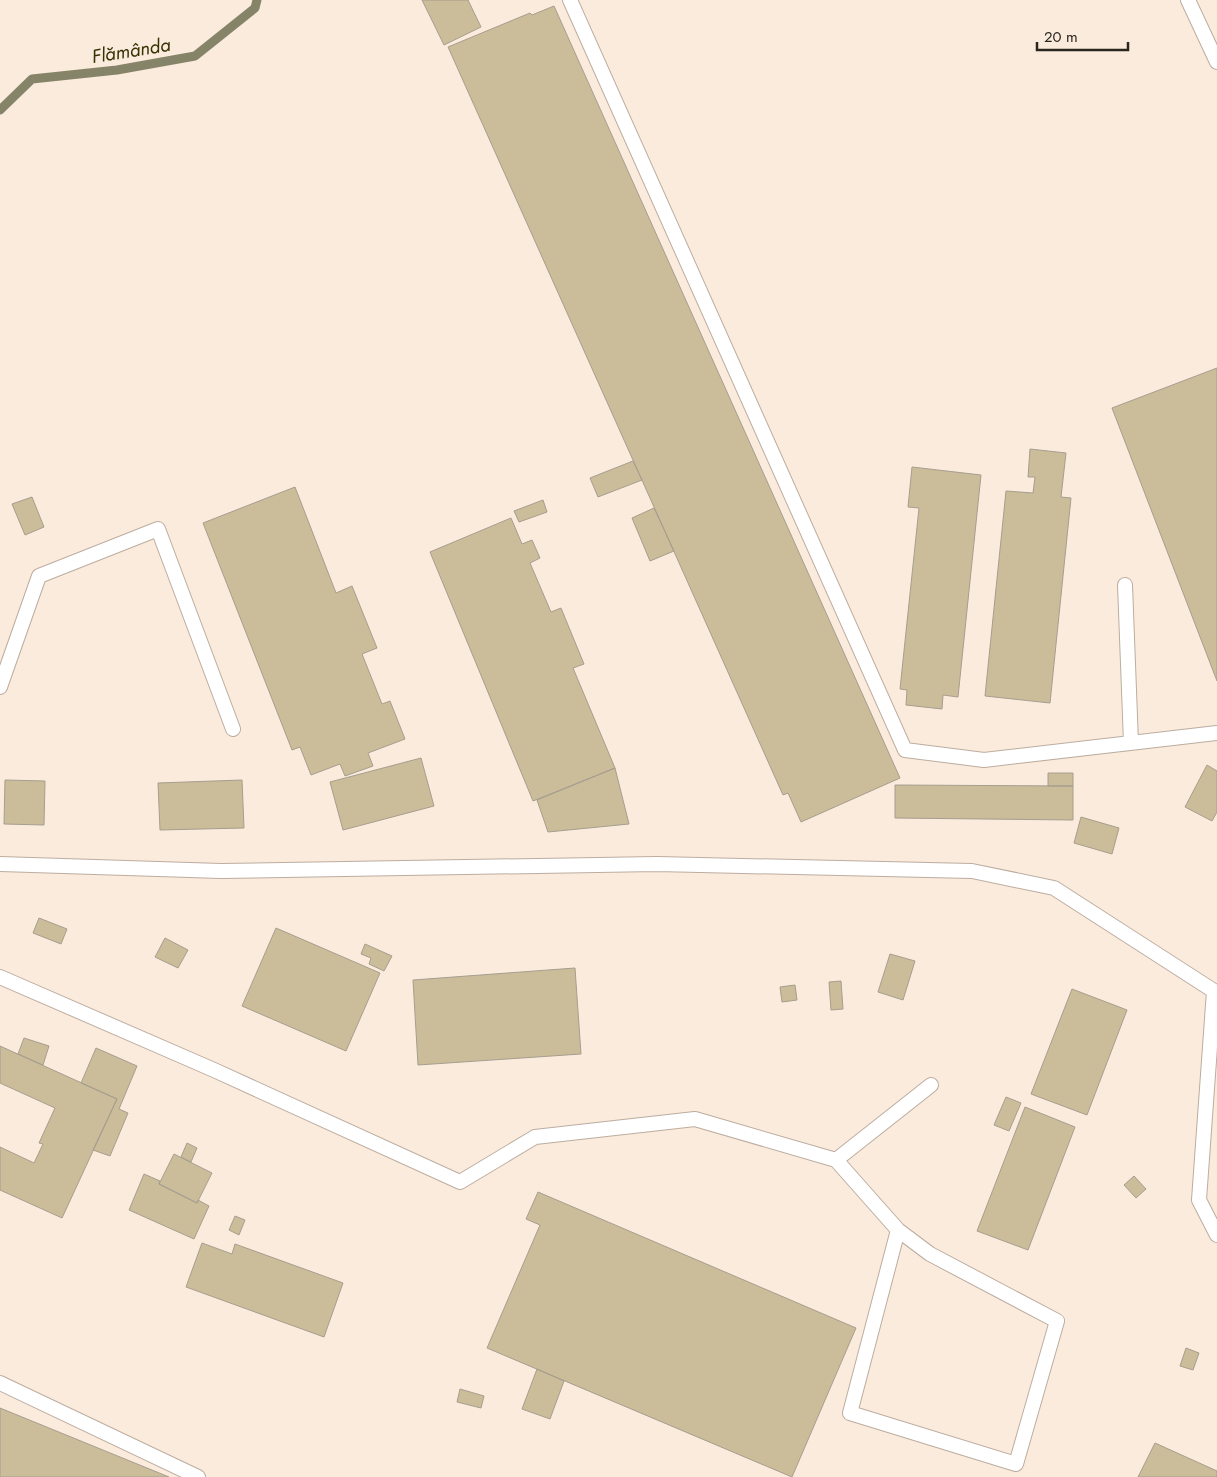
<svg xmlns="http://www.w3.org/2000/svg" width="1217" height="1477" font-family="Jost,sans-serif">
	<style>
		.lines { fill: none; stroke-linecap: round; stroke-linejoin: round }
		.stream { stroke: #868468; stroke-width: 9 }
		.building { fill: #cbbc9a; stroke: #a69e8e }
		.service-casing { stroke: #bcada0; stroke-width: 16 }
		.service { stroke: #fff; stroke-width: 14 }
		.labels { text-anchor: middle; stroke-width: 4; stroke-linejoin: round; paint-order: stroke }
		.water-label { font-size: 19px; font-style: italic; fill: #353203; stroke: #faebdd }
	</style>
	<rect width="100%" height="100%" fill="#faebdd"/>
	<g class="lines">
		<path class="stream" d="M0,110L32,79L117,70L195,56L255,8L257,0"/>
	</g>
	<path class="building" d="M422,0H468L481,27L444,45Z
		M554,6L900,778L801,822L788,793L783,795L448,47L530,13L532,15Z
		M1217,368V681L1112,408Z
		M1030,449L1066,453L1061,497L1071,498L1050,703L985,696L1006,491L1033,493L1035,477H1028Z
		M633,461L642,480L598,497L590,478Z
		M912,467L981,475L958,697L943,695L942,709L906,705L907,690L900,689L919,508L908,507Z
		M295,487L336,593L352,586L377,648L362,654L382,704L390,701L405,739L368,753L373,766L345,776L340,764L311,775L300,747L292,750L203,523Z
		M32,497L44,527L25,535L12,504Z
		M543,500L547,512L519,522L514,511Z
		M654,508L674,551L650,561L632,518Z
		M511,518L522,544L532,540L540,558L530,563L551,612L561,608L584,664L573,668L615,768L533,801L430,552Z
		M421,758L434,806L343,830L330,782Z
		M1207,765L1217,771V812L1212,821L1185,807Z
		M615,768L629,824L548,832L537,800Z
		M1048,773H1073V786H1048Z
		M5,780L45,781L44,825L4,824Z
		M242,780L244,828L160,830L158,783Z
		M895,785L1073,786V820L895,818Z
		M1081,817L1119,828L1112,854L1074,843Z
		M39,918L67,929L61,944L33,933Z
		M276,928L380,973L346,1051L242,1006Z
		M165,938L188,950L178,968L155,957Z
		M365,944L392,956L384,971L369,964L371,958L361,954Z
		M890,954L915,961L903,1000L878,992Z
		M575,968L581,1054L418,1065L413,980Z
		M841,981L843,1009L831,1010L829,982Z
		M795,985L797,1000L782,1002L780,987Z
		M1072,989L1127,1010L1087,1115L1031,1094Z
		M24,1038L49,1046L43,1065L18,1054Z
		M0,1046L117,1099L62,1218L0,1190V1147L34,1163L43,1144L39,1143L55,1108L0,1083Z
		M96,1048L137,1066L119,1109L128,1113L110,1156L93,1150L117,1099L81,1083Z
		M1006,1097L1021,1103L1009,1131L994,1125Z
		M1025,1107L1075,1127L1028,1250L977,1231Z
		M187,1143L197,1148L191,1162L181,1157Z
		M174,1154L212,1173L197,1203L159,1184Z
		M144,1174L160,1181L159,1184L197,1203L198,1200L209,1206L194,1239L129,1210Z
		M1134,1176L1146,1189L1136,1198L1124,1185Z
		M538,1192L856,1328L792,1477L487,1348L540,1225L526,1219Z
		M235,1216L245,1220L239,1235L229,1230Z
		M202,1243L232,1254L235,1244L343,1283L324,1337L186,1287Z
		M1186,1348L1199,1353L1193,1370L1180,1366Z
		M537,1369L564,1381L550,1419L522,1409Z
		M460,1389L484,1396L481,1408L457,1402Z
		M0,1408L169,1477H0Z
		M1155,1443L1217,1471V1477H1138Z"/>
	<g class="lines">
		<defs>
			<path id="service" d="M570,0L905,750L984,760L1217,733
				M1188,0L1217,62
				M1125,585L1131,743
				M0,687L39,576L158,529L233,729
				M0,864L221,871L657,864L972,871L1054,888L1214,991L1199,1200L1217,1235
				M0,977L214,1070L460,1182L535,1137L695,1119L836,1160L898,1230L930,1254L1057,1321L1016,1464L850,1413L898,1230
				M836,1160L931,1085
				M0,1383L198,1477"/>
		</defs>
		<use href="#service" class="service-casing"/>
		<use href="#service" class="service"/>
	</g>
	<g class="labels">
		<g class="water-label">
			<text transform="translate(131 50) rotate(-9)" y="7">Flămânda</text>
		</g>
	</g>
	<path d="M1037 42v8h91v-8" fill="none" stroke="#2a251f" stroke-width="2.5"/>
	<text x="1044" y="42" font-size="15" fill="#2a251f" stroke="#faebdd" stroke-width="4" paint-order="stroke">20 m</text>
</svg>
